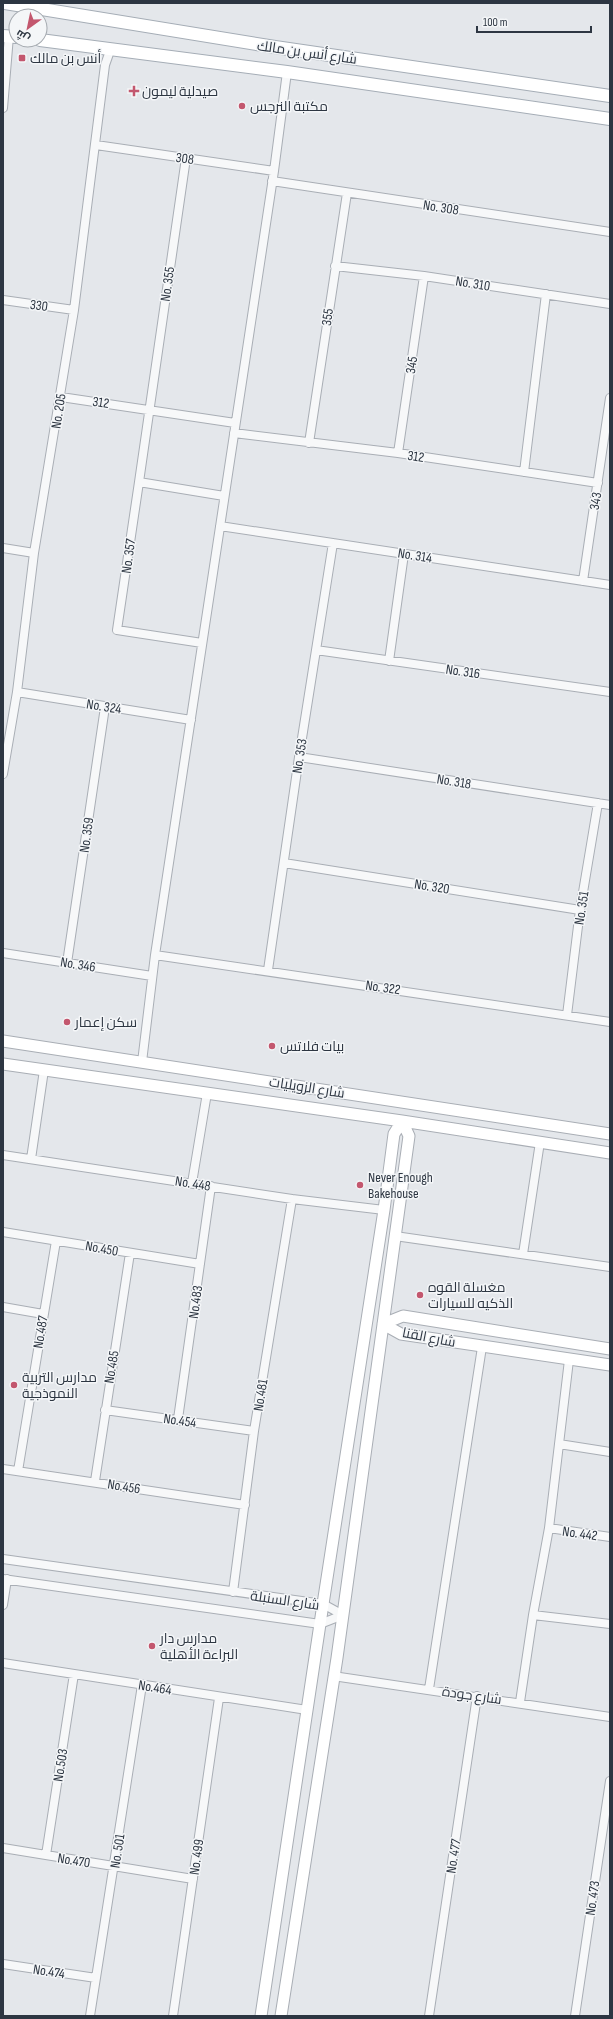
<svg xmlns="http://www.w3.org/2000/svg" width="613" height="2019" font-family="'Sofia Sans Condensed',Cairo,sans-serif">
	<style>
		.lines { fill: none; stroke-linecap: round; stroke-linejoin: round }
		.street-casing { stroke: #a9aeb5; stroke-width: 10 }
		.secondary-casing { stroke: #a9aeb5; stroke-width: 13 }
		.primary-casing { stroke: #a5adb6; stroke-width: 14 }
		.street { stroke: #f7f8f9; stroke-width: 8 }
		.secondary { stroke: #fff; stroke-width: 11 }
		.primary { stroke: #fff; stroke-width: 12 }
		.poi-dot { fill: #c3576e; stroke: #f4f6f8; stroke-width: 1.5 }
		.labels { text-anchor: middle; stroke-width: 3; stroke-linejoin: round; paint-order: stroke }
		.street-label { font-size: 14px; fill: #2d3642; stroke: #f4f6f8 }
		.poi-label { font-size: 14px; fill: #2d3642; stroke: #f4f6f8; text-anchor: start }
	</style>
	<rect width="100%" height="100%" fill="#e4e7eb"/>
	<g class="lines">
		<defs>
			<path id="street" d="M3,108L9,36
				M96,145L274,171
				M272,181L610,232
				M335,266L424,276L610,304
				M3,300L74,310
				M61,397L235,423
				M234,433L398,453L598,483
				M309,443L347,193
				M398,453L424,276
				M524,472L546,294
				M139,482L186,158
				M220,526L610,585
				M3,548L34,553
				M583,581L610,398
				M202,643L117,630L139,482L224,496
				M316,650L610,692
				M389,661L404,554
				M17,692L191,720
				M299,757L610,805
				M3,774L17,692L34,553L74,310L105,65L111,48
				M284,863L580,910
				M3,953L152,976
				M155,955L610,1022
				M67,963L105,707
				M268,970L299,757L333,543
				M567,1015L580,910L598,803
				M142,1062L155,955L274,171L287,72
				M3,1155L292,1199L384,1210
				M31,1159L44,1070
				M192,1183L207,1093
				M3,1232L200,1264
				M395,1236L610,1267
				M523,1254L540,1142
				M3,1307L43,1314
				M105,1410L254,1431
				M178,1419L211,1186
				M559,1444L610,1452
				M3,1469L245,1505
				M18,1471L56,1241
				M95,1481L130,1253
				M549,1528L610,1537
				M3,1559L323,1604L343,1615
				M3,1579L320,1624L343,1615
				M233,1592L254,1431L292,1199
				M3,1605L7,1579
				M533,1615L610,1624
				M3,1663L307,1710
				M333,1676L610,1717
				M429,1689L482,1347
				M520,1702L533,1615L549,1528L569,1360
				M3,1848L193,1879
				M46,1855L74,1674
				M3,1964L96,1978
				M90,2016L142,1685
				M173,2016L219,1698
				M429,2016L477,1696
				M575,2016L610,1781"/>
			<path id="secondary" d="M3,1041L610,1134
				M3,1064L402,1121L610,1153
				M383,1324L401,1334L610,1365
				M383,1324L403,1316L610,1349
				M261,2016L323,1604L384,1210L394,1134L402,1121
				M281,2016L337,1658L409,1136L402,1121"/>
			<path id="primary" d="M5,3L275,47L610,96
				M3,36L16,37
				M40,40L287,72L610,119"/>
		</defs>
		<use href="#street" class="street-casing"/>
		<use href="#secondary" class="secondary-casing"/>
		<use href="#primary" class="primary-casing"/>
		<use href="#street" class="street"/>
		<use href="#secondary" class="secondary"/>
		<use href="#primary" class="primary"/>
	</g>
	<g class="poi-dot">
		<rect x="18" y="54" width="8" height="8" rx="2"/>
		<path d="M132 85h4v4h4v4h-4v4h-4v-4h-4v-4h4z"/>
		<circle cx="242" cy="106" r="4"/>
		<circle cx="67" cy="1022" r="4"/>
		<circle cx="272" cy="1046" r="4"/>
		<circle cx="360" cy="1185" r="4"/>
		<circle cx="420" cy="1295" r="4"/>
		<circle cx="14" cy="1385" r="4"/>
		<circle cx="152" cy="1646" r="4"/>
	</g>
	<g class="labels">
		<g class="street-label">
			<text transform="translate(307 52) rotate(8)" y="5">شارع أنس بن مالك</text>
			<text transform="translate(185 158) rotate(8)" y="5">308</text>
			<text transform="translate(441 207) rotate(9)" y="5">No. 308</text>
			<text transform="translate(473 283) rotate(9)" y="5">No. 310</text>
			<text transform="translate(167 284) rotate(-82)" y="5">No. 355</text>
			<text transform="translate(39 305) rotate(8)" y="5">330</text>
			<text transform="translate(327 317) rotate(-82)" y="5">355</text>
			<text transform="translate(411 365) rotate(-82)" y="5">345</text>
			<text transform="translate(101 402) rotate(8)" y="5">312</text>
			<text transform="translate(58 411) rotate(-81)" y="5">No. 205</text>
			<text transform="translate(416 456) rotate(8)" y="5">312</text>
			<text transform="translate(595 501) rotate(-81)" y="5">343</text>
			<text transform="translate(415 555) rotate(9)" y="5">No. 314</text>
			<text transform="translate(128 556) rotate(-82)" y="5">No. 357</text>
			<text transform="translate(463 671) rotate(8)" y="5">No. 316</text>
			<text transform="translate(104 706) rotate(9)" y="5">No. 324</text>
			<text transform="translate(299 756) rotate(-81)" y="5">No. 353</text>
			<text transform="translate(454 781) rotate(9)" y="5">No. 318</text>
			<text transform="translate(86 835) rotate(-82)" y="5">No. 359</text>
			<text transform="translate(432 886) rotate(9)" y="5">No. 320</text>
			<text transform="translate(581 908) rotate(-81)" y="5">No. 351</text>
			<text transform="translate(78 964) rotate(9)" y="5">No. 346</text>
			<text transform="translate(383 987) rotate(8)" y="5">No. 322</text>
			<text transform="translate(307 1087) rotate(9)" y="5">شارع الزويليات</text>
			<text transform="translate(193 1183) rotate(9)" y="5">No. 448</text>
			<text transform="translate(102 1248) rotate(10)" y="5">No.450</text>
			<text transform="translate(195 1302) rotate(-82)" y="5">No.483</text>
			<text transform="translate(40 1332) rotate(-81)" y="5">No.487</text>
			<text transform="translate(429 1337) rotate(11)" y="5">شارع القنا</text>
			<text transform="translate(111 1367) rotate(-81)" y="5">No.485</text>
			<text transform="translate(260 1395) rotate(-81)" y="5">No.481</text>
			<text transform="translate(180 1420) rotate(8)" y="5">No.454</text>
			<text transform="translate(124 1486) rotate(9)" y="5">No.456</text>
			<text transform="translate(580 1533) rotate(8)" y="5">No. 442</text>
			<text transform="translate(285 1600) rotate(8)" y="5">شارع السنبلة</text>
			<text transform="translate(155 1687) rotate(9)" y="5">No.464</text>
			<text transform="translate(472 1695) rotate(8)" y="5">شارع جودة</text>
			<text transform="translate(60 1765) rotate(-81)" y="5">No.503</text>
			<text transform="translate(117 1851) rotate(-81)" y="5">No. 501</text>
			<text transform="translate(453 1856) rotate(-81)" y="5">No. 477</text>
			<text transform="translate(196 1857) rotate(-82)" y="5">No. 499</text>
			<text transform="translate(74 1860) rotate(9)" y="5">No.470</text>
			<text transform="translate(592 1898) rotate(-82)" y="5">No. 473</text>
			<text transform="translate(49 1971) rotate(9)" y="5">No.474</text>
		</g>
		<g class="poi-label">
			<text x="30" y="63">أنس بن مالك</text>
			<text x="142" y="96">صيدلية ليمون</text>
			<text x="250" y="111">مكتبة النرجس</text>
			<text x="75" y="1027">سكن إعمار</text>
			<text x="280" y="1051">بيات فلاتس</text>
			<text x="368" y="1182">Never Enough<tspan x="368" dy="16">Bakehouse</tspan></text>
			<text x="428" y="1292">مغسلة القوه<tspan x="428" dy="16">الذكيه للسيارات</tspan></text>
			<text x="22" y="1382">مدارس التربية<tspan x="22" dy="16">النموذجية</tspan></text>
			<text x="160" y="1643">مدارس دار<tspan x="160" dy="16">البراءة الأهلية</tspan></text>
		</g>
	</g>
	<rect width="613" height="2019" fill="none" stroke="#2d3642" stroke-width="8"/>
	<g transform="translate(28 28) rotate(213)"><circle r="19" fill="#f4f6f8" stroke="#a4a9af"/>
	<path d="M0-3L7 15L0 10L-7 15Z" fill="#c3576e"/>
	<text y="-6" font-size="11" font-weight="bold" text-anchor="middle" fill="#2d3642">ش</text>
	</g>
	<path d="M477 26v6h114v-6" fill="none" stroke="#2d3642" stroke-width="2"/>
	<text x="483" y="26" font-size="12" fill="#2d3642" stroke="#f4f6f8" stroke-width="3" paint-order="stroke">100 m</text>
</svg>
